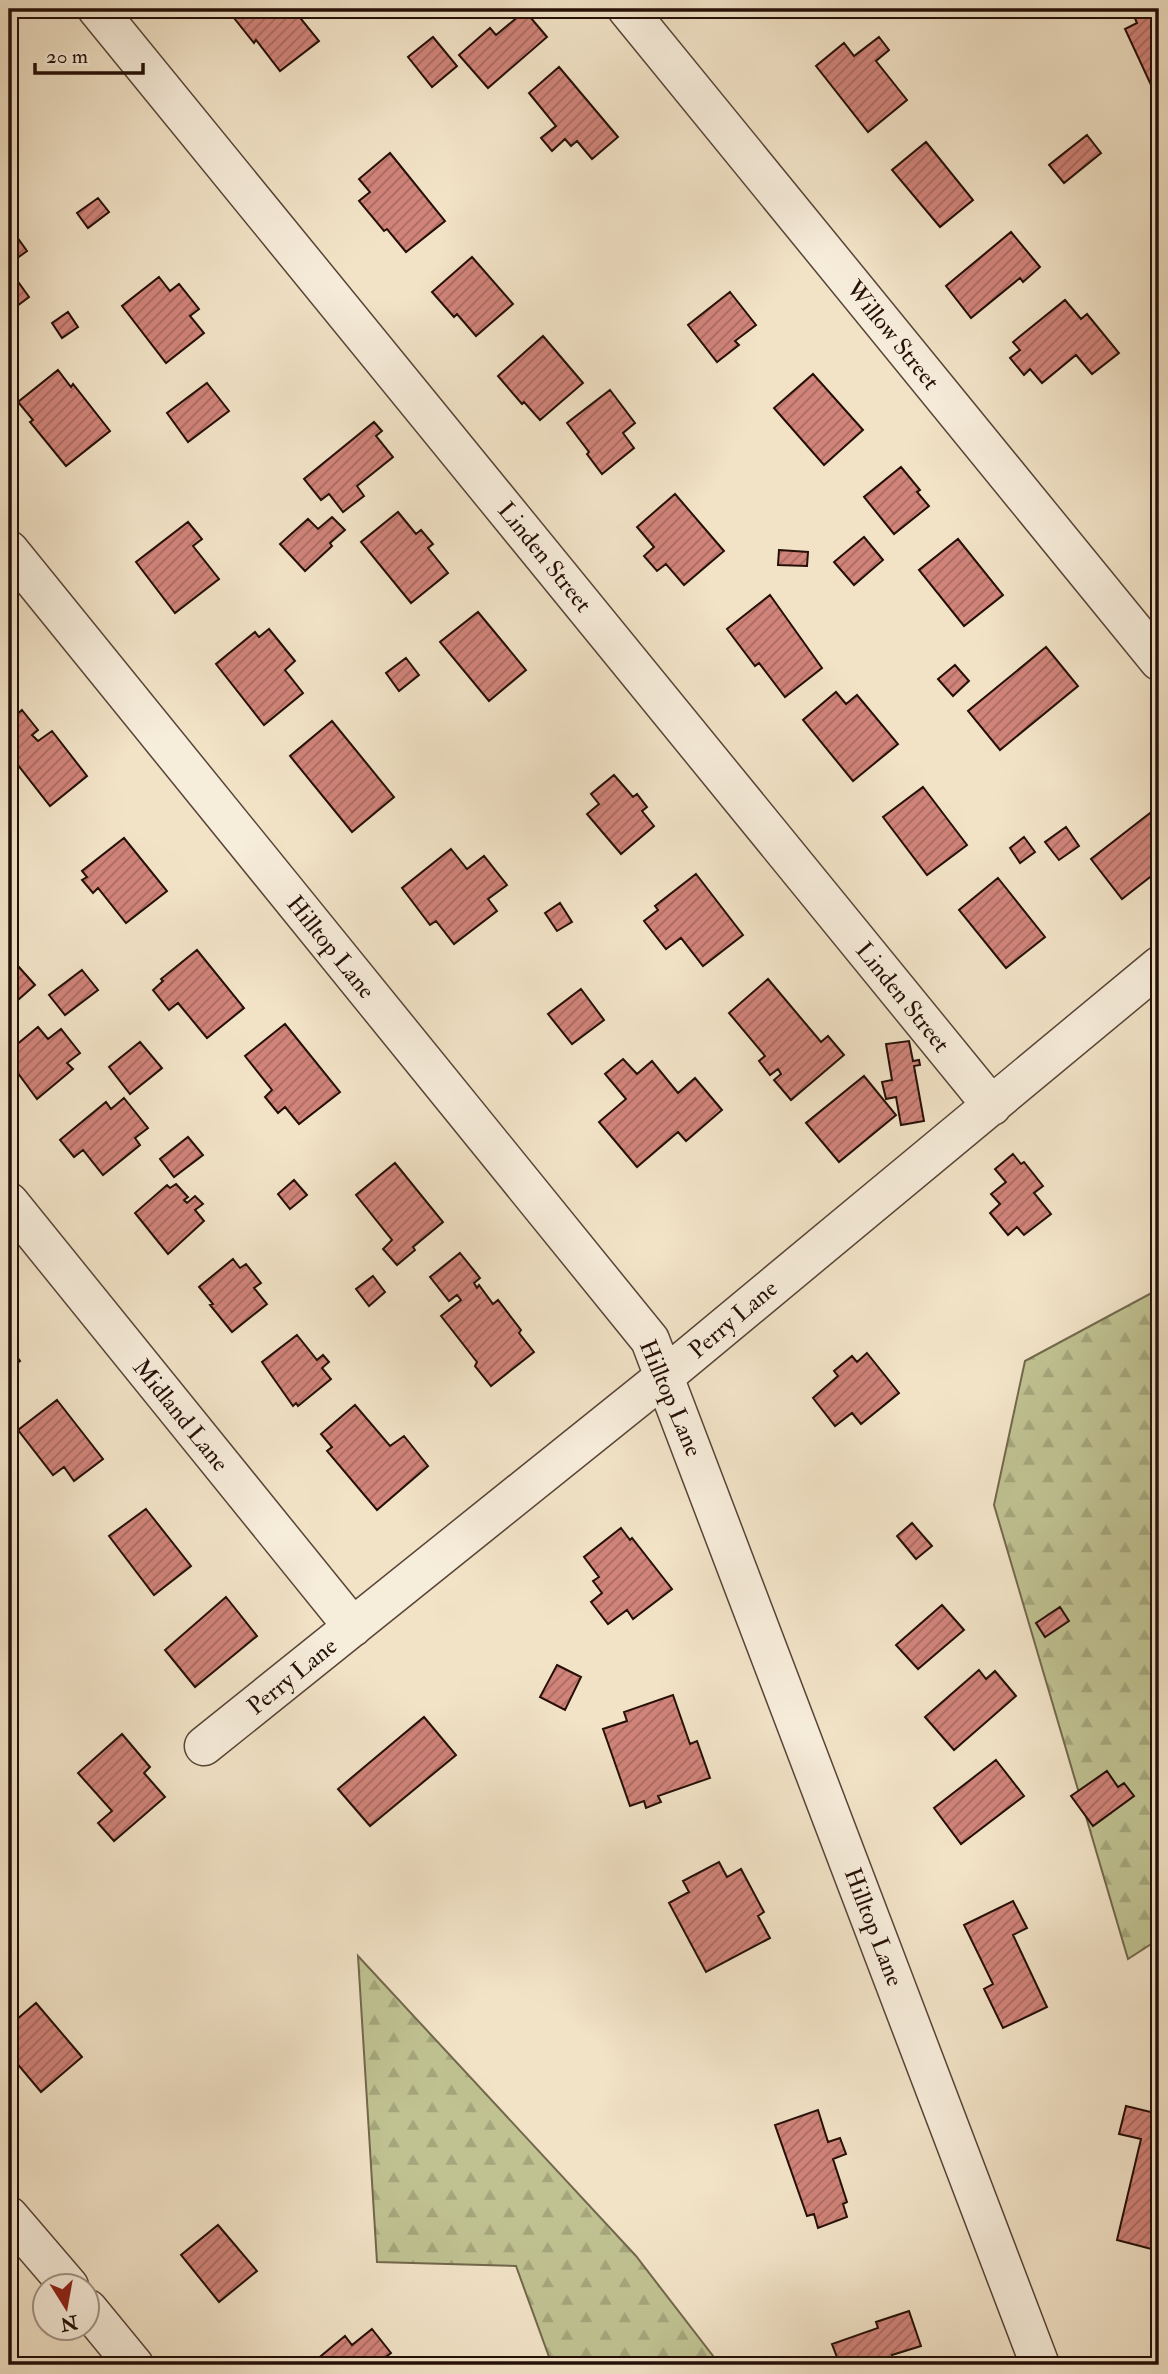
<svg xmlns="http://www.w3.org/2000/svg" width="1168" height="2374" font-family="'IM FELL Double Pica',serif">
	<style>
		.forest { fill: url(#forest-firs); stroke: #72684c; stroke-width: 2 }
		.building { fill: url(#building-hatch); stroke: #250f07; stroke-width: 2 }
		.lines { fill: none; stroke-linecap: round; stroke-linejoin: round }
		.street-casing { stroke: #584437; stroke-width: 41 }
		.street { stroke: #f7eddb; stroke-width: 38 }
		.labels { text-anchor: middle; stroke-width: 6; stroke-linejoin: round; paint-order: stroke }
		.street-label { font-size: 24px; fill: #250f07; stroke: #f7eddb }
	</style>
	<defs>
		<pattern id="forest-firs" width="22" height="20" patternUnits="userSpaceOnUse" patternTransform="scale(1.75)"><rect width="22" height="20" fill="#c0c292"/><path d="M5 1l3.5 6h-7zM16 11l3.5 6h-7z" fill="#a5a67c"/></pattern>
		<pattern id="building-hatch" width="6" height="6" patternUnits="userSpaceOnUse" patternTransform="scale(1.75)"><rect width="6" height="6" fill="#d1847a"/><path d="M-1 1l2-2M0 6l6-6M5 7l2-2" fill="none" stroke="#a96a62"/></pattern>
	</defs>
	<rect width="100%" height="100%" fill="#f2e3c7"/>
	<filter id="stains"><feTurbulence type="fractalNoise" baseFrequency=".00286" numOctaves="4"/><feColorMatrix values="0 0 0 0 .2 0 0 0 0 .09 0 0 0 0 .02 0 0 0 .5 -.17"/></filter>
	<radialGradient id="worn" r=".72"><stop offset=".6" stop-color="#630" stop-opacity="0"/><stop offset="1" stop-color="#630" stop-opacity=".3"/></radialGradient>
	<path class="forest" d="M1159,1289V1939L1128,1959L994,1505L1025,1361Z
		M358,1956L636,2256L720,2365H552L516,2266L377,2262Z"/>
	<path class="building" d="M246,9H293L319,41L280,71L256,40L254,43L234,18Z
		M1131,9H1159V81L1151,85L1125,29L1137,23Z
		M525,11L547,37L488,88L459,55L490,28L496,35Z
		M433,37L457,66L432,87L408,57Z
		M879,37L889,50L876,61L907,100L868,132L816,66L844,43L854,56Z
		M559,67L618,137L592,159L577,141L571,146L565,139L552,151L541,138L556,126L529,93Z
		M1087,135L1101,153L1064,183L1049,165Z
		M926,142L973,200L940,227L892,170Z
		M390,153L445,221L406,252L387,229L384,231L359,201L370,192L359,179Z
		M98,198L109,212L88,228L77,213Z
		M12,230L27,251L9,264V232Z
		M1011,232L1040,267L1023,282L1020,278L971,318L946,286Z
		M472,257L513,304L476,336L457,314L454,317L432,292Z
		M9,269L29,297L9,312Z
		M159,277L170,291L179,284L199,309L190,316L204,333L166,363L122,306Z
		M730,292L756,325L735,341L739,345L717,362L688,325Z
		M1065,300L1081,319L1087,314L1119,353L1092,374L1076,355L1042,383L1030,369L1024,375L1010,358L1020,350L1013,342Z
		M68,312L78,327L62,338L52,323Z
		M543,336L583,383L540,420L524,402L522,404L498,376Z
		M58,370L71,387L73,384L110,431L66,466L30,422L33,420L18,402Z
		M813,374L863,430L824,465L774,408Z
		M207,383L229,411L188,442L167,413Z
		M610,390L635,423L623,433L634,448L602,474L587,454L589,452L567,423Z
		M374,422L382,431L376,436L393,457L357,486L364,496L343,512L329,494L321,500L304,479Z
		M901,467L920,490L917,492L929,506L894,534L864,497Z
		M675,494L724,551L684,585L666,564L657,571L644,556L654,547L637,527Z
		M398,512L416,534L421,530L433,544L428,548L448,573L411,603L361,542Z
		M332,517L345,530L330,543L332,546L305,571L280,544L308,519L318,529Z
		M188,522L202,539L193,546L219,579L175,613L136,562Z
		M864,537L883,560L854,585L834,562Z
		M958,539L1003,595L964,626L919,570Z
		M779,550L808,552L807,566L778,565Z
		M770,595L822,668L785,697L759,663L755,666L727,629Z
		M478,612L526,670L489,701L440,642Z
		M269,629L295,661L285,670L303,693L264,725L216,664L255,632L259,637Z
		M1046,647L1078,686L1000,750L968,711Z
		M406,658L419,675L399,691L386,673Z
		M955,665L969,681L953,696L938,679Z
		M836,692L846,704L857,695L898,744L853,781L803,720Z
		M22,710L38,730L32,735L38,741L52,731L87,776L50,806L17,764L9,770V721Z
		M332,721L394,797L352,832L290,756Z
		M614,775L633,797L637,794L647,807L642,811L654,826L621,854L587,814L599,804L591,794Z
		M923,787L967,845L927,875L883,817Z
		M1159,806V870L1122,899L1091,859Z
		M1066,827L1079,846L1059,860L1045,842Z
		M1024,837L1035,852L1020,863L1010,848Z
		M124,838L167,891L126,923L98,888L93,893L82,880L87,877L82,871Z
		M451,849L467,869L484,856L507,885L488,899L497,911L454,944L436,921L430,925L402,888Z
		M696,874L743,935L703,966L681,938L666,949L644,921L658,910L655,906Z
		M998,878L1045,937L1006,968L959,910Z
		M560,903L572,922L557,931L545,913Z
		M197,950L244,1008L207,1038L178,1003L169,1010L153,990L163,981L161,979Z
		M9,956L35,985L9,1008Z
		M82,970L98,990L65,1015L49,995Z
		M768,979L821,1042L828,1036L844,1055L791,1100L774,1080L781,1074L778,1069L770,1075L759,1061L765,1056L729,1013Z
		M581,989L604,1020L572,1044L548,1014Z
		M285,1024L340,1092L299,1124L285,1107L278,1113L265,1097L272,1090L245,1056Z
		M38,1027L48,1039L61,1029L80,1053L67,1063L73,1069L37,1099L9,1061V1051Z
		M909,1041L913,1061L919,1060L920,1065L914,1066L924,1121L901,1125L896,1097L886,1099L882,1082L892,1080L886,1044Z
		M140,1042L162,1068L130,1094L109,1067Z
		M623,1059L637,1074L652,1061L678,1093L695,1078L722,1110L686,1141L678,1132L637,1167L599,1122L626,1099L605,1074Z
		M864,1076L896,1115L839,1162L806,1123Z
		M124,1098L148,1128L135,1138L140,1145L103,1175L83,1150L74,1157L60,1140L106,1102L111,1109Z
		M188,1137L203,1155L174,1177L160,1159Z
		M1013,1154L1021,1164L1024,1162L1043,1186L1034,1193L1051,1214L1024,1235L1017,1227L1008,1235L990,1213L1000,1204L991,1194L1006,1182L995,1169Z
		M395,1163L443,1222L413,1247L415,1250L397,1265L383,1249L392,1240L356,1195Z
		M294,1180L307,1195L290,1209L278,1194Z
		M176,1184L188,1197L184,1200L187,1203L195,1196L203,1204L195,1210L204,1221L168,1254L135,1213L167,1185L170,1188Z
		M460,1253L480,1278L474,1283L477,1288L479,1285L493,1304L498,1300L521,1330L519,1333L534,1352L491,1386L475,1366L477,1362L441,1316L461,1300L457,1295L449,1301L430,1277Z
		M233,1259L240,1268L246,1264L261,1283L254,1288L267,1304L232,1332L210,1305L213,1304L199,1287Z
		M373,1276L385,1292L369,1306L356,1289Z
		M297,1335L317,1360L323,1355L329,1362L322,1368L331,1379L298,1406L296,1403L293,1406L262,1362Z
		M9,1346L20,1361L9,1369Z
		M867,1353L899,1393L861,1424L852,1413L835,1426L813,1398L838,1376L834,1371L852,1356L857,1362Z
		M57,1400L103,1459L74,1481L64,1467L53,1475L18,1430Z
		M355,1405L390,1446L404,1436L428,1466L377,1510L327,1451L332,1447L321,1434Z
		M146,1509L191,1566L154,1595L109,1536Z
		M912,1523L932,1546L916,1559L897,1536Z
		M621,1528L630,1540L632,1538L672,1589L633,1619L627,1610L608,1624L591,1602L602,1593L593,1581L599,1577L584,1557Z
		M226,1597L257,1636L195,1687L165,1650Z
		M942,1605L964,1630L918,1669L896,1645Z
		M1060,1607L1069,1621L1045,1637L1036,1623Z
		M557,1665L581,1677L565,1710L540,1697Z
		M979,1670L986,1679L995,1671L1016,1696L954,1750L925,1717Z
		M673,1695L690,1744L697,1741L710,1778L658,1796L661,1802L646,1808L644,1801L630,1806L603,1729L627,1721L624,1712Z
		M424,1717L456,1755L370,1826L338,1789Z
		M122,1734L150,1767L144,1773L165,1797L114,1841L98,1823L112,1811L78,1773Z
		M996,1760L1024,1796L961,1844L934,1808Z
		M1107,1771L1118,1787L1124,1783L1134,1796L1093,1826L1071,1796Z
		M719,1862L727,1877L741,1869L764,1912L758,1916L770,1938L706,1972L669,1903L689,1892L683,1881Z
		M1013,1901L1027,1928L1013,1935L1047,2007L1003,2028L984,1989L993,1984L964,1925Z
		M36,2003L82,2057L41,2092L9,2054V2026Z
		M1126,2106L1159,2114V2251L1117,2240L1141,2139L1119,2134Z
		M818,2110L828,2142L840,2138L846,2154L833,2159L847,2202L843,2204L847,2217L818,2228L814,2214L807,2216L775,2125Z
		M218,2225L257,2271L219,2302L181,2255Z
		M909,2311L921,2346L892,2355L896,2365H840L832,2344L878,2328L876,2322Z
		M372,2329L391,2353L383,2359L388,2365H318L315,2361L345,2336L352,2345Z"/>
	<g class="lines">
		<defs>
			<path id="street" d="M97,9L992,1106
				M627,9L1159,661
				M9,550L650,1340L1040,2365
				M9,1202L353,1627
				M204,1746L665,1376L1159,966
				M9,2216L69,2286
				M88,2309L134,2365"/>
		</defs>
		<use href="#street" class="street-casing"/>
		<use href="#street" class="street"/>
	</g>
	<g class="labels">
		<g class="street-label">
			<text transform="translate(893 335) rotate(51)" y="8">Willow Street</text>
			<text transform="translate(545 557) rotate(51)" y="8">Linden Street</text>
			<text transform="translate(331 947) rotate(51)" y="8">Hilltop Lane</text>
			<text transform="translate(903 997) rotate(51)" y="8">Linden Street</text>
			<text transform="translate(733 1319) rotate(-40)" y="8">Perry Lane</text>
			<text transform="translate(671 1398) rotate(67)" y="8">Hilltop Lane</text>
			<text transform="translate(181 1415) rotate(51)" y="8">Midland Lane</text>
			<text transform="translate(292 1676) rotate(-39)" y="8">Perry Lane</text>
			<text transform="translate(874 1927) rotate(69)" y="8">Hilltop Lane</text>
		</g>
	</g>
	<rect width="1168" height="2374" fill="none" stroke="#f2e3c7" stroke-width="35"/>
	<rect x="10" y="10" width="1147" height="2353" fill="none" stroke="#250f07" stroke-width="3.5"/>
	<rect x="18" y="18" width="1133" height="2339" fill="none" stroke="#250f07" stroke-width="2"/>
	<g transform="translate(66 2307) rotate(169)"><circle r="33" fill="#f7eddb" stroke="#a39486" stroke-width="2"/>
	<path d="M0-5L12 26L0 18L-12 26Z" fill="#8f2418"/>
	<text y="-10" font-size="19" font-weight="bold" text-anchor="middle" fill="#250f07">N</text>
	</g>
	<path d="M35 63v10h108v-10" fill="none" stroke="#250f07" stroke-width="3.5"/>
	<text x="46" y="63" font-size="21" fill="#250f07" stroke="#f7eddb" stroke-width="5" paint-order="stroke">20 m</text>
	<rect width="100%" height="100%" filter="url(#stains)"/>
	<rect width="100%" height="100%" fill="url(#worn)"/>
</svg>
